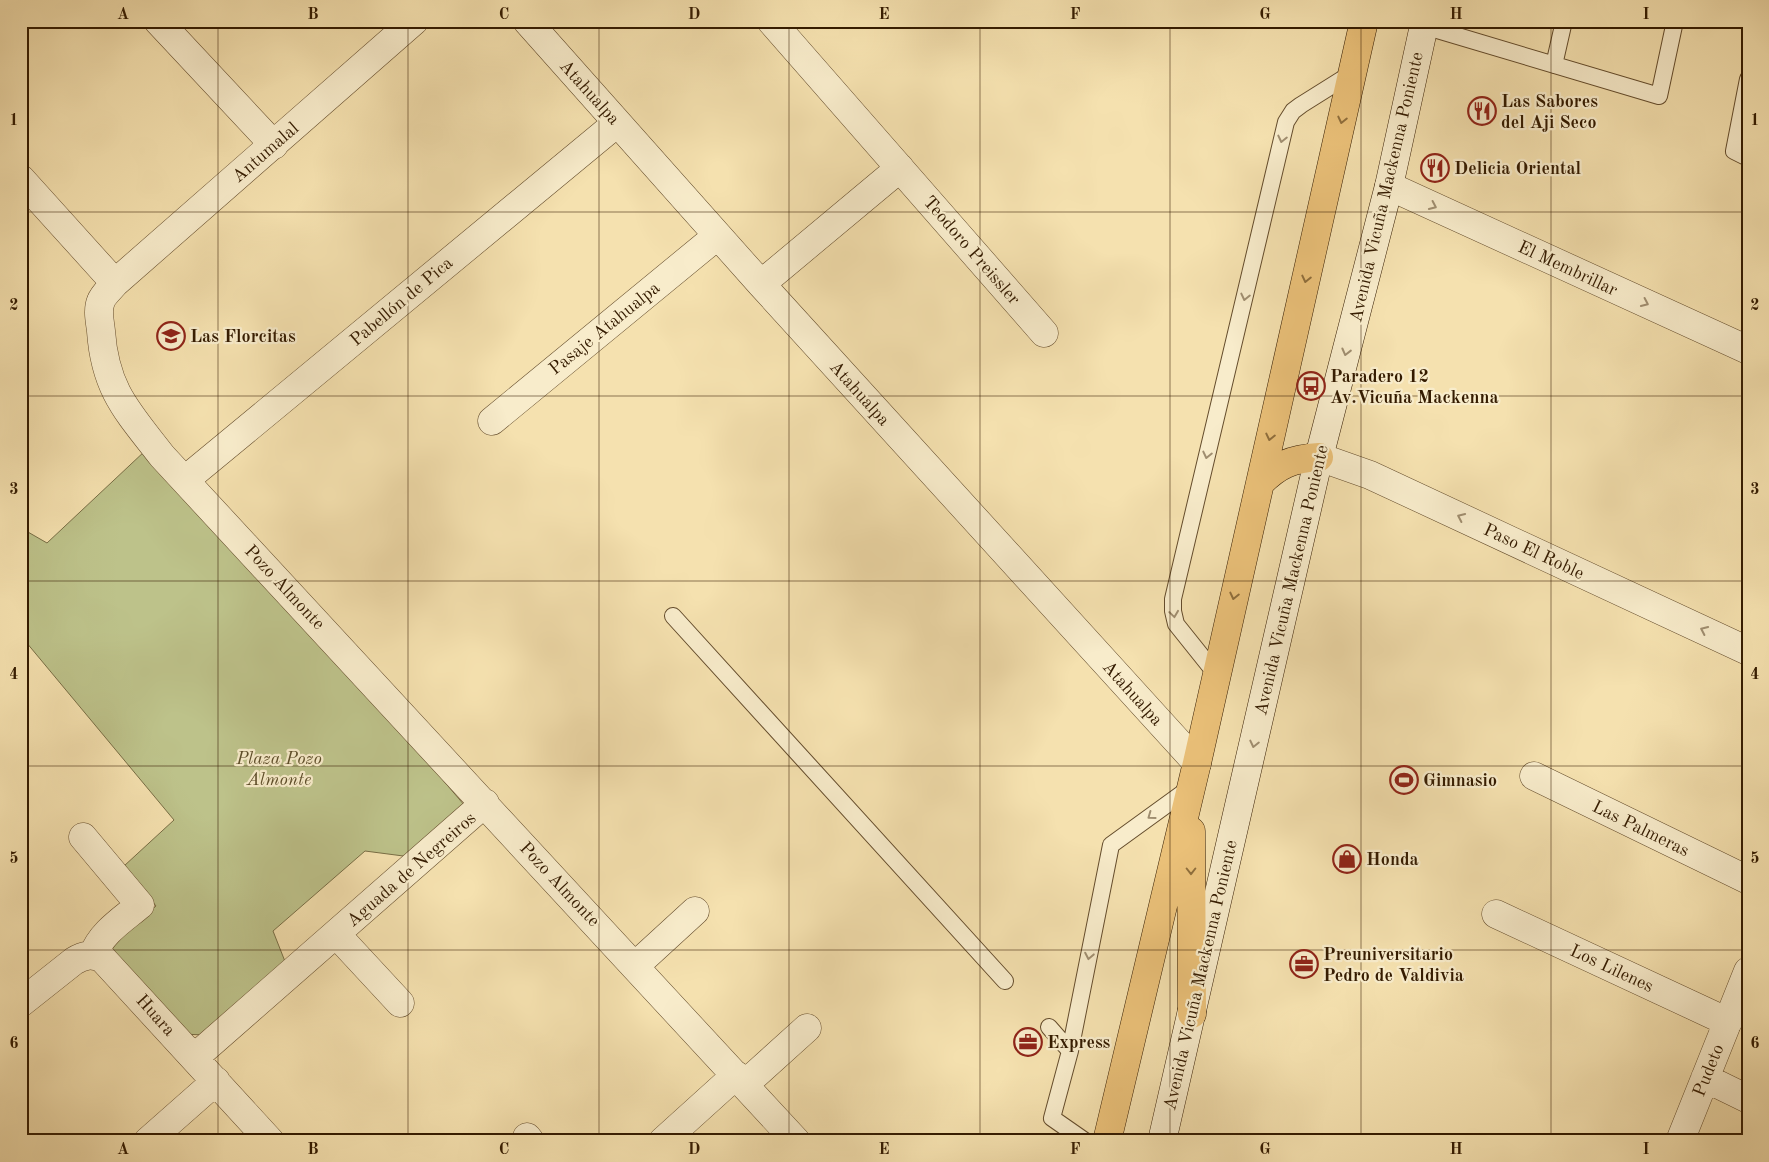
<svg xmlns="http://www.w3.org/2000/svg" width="1769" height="1162" font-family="'Old Standard TT',serif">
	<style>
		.green { fill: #bdc28a; stroke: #786e45 }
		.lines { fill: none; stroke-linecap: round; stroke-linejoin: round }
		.lane-casing { stroke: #644c2c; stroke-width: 18 }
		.street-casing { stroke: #644c2c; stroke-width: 29 }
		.secondary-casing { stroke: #341b00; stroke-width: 29 }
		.primary-casing { stroke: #341b00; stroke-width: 29 }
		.lane { stroke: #f8eccb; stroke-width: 16 }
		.street { stroke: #f8eccb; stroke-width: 28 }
		.secondary { stroke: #f8eccb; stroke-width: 28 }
		.primary { stroke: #eac078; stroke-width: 28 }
		.oneway { stroke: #8f6e3c }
		.oneway2 { stroke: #a08e70 }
		.grid { fill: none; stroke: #341b00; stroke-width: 1; stroke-opacity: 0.55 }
		.labels { text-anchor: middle; stroke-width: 4.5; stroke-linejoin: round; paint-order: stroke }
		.street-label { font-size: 18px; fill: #341b00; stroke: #f8eccb }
		.poi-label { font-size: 18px; font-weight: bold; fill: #341b00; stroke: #f8eccb; text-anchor: start }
		.park-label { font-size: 18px; font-style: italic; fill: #5d4d29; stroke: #f8eccb }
		.neatline { fill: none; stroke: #341b00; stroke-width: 2 }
		.grid-label { font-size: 16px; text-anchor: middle; font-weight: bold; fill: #341b00 }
	</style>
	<rect width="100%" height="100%" fill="#f5e1af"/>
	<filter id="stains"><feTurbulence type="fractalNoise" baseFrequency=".004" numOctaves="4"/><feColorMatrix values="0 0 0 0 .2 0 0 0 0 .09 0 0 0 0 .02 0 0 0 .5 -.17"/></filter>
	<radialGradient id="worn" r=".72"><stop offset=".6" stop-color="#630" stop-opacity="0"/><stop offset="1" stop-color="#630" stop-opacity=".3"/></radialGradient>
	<path class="green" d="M146,450L381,707L465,806L411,857L365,851L273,931L286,964L205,1035L181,1034L109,946L156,906L124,866L174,820L21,636V528L47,543Z"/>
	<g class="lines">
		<defs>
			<path id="lane" d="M1424,26L1659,96L1675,21
				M1554,65L1564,21
				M1748,79L1734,151L1748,158
				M673,616L1005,981
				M1216,674L1176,624L1173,611V599L1286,122L1293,111L1301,105L1352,73
				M1049,1027L1070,1051
				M1085,1141L1052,1118L1070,1051L1111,845L1191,787"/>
			<path id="street" d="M158,21L274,145
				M414,21L115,283C111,288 103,295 101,301C97,310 100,322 101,331C105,390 128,412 162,456L796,1141
				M527,21L761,284L1197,763
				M771,21L1044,333
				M21,179L115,283
				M1389,186L1748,350
				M761,284L900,168
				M492,421L717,236
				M1319,457L1370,475L1748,651
				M185,480L617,123
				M1534,776L1748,880
				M83,837L140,905C122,920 101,933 93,955
				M1496,914L1728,1022
				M336,934L400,1003
				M635,966L695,911
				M21,1003L74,961C84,955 91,954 102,958L270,1141
				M194,1058L485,803
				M1705,1078L1748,1099
				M745,1084L807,1028
				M527,1137L530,1141
				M148,1141L216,1081
				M663,1141L736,1075
				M1680,1141L1748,971"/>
			<path id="secondary" d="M1162,1141L1319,457L1389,186L1425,21"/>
			<path id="primary" d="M1260,483C1279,464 1292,459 1319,457
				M1191,831L1192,1014
				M1107,1141L1197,763L1364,21"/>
		</defs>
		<use href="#lane" class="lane-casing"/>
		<use href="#street" class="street-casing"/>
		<use href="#secondary" class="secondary-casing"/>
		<use href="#primary" class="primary-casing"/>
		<use href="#lane" class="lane"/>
		<use href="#street" class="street"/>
		<use href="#secondary" class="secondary"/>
		<use href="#primary" class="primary"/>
	</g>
	<defs><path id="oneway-chevron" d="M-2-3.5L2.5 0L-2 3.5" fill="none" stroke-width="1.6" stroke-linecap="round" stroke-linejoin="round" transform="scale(1.25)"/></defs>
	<g class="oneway">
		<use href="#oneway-chevron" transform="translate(1342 120) rotate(103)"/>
		<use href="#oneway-chevron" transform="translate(1306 279) rotate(103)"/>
		<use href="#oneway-chevron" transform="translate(1270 437) rotate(103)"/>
		<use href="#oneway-chevron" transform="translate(1234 596) rotate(103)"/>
		<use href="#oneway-chevron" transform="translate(1191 871) rotate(90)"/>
	</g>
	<g class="oneway2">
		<use href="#oneway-chevron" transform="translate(1282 139) rotate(103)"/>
		<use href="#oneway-chevron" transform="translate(1433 206) rotate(25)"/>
		<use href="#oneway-chevron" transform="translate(1245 297) rotate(103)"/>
		<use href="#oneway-chevron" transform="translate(1645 303) rotate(25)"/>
		<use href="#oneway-chevron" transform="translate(1346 352) rotate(104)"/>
		<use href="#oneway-chevron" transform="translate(1207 455) rotate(103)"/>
		<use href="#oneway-chevron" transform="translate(1461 517) rotate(-155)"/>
		<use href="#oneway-chevron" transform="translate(1174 614) rotate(82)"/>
		<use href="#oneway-chevron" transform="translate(1704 630) rotate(-155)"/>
		<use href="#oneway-chevron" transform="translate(1254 744) rotate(103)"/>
		<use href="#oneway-chevron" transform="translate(1151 816) rotate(144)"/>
		<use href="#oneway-chevron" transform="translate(1089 956) rotate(101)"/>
	</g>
	<path class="grid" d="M218,21V1141M408,21V1141M599,21V1141M789,21V1141M980,21V1141M1170,21V1141M1361,21V1141M1551,21V1141M21,212H1748M21,396H1748M21,581H1748M21,766H1748M21,950H1748"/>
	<defs>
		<symbol id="restaurant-ring" viewBox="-11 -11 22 22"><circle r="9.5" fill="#f8eccb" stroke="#8f2418" stroke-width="1.5"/><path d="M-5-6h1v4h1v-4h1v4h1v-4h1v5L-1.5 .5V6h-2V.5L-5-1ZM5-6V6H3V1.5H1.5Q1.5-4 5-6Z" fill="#8f2418"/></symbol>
		<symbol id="school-ring" viewBox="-11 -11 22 22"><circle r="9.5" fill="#f8eccb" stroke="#8f2418" stroke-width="1.5"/><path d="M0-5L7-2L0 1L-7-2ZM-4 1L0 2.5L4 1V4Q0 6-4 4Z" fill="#8f2418"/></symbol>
		<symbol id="bus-ring" viewBox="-11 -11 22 22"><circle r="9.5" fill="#f8eccb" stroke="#8f2418" stroke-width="1.5"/><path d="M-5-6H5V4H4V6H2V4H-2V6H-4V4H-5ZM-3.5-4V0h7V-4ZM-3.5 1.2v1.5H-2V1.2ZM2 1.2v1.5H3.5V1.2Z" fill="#8f2418"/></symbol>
		<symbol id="stadium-ring" viewBox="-11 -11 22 22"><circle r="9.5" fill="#f8eccb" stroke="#8f2418" stroke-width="1.5"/><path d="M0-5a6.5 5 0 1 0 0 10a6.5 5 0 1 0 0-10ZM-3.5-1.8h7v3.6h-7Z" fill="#8f2418"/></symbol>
		<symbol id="shop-ring" viewBox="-11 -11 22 22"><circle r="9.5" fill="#f8eccb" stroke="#8f2418" stroke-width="1.5"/><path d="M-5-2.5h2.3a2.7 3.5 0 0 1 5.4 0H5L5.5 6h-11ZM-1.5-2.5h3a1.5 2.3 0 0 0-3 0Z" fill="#8f2418"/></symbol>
		<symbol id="office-ring" viewBox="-11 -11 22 22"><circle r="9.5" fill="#f8eccb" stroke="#8f2418" stroke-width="1.5"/><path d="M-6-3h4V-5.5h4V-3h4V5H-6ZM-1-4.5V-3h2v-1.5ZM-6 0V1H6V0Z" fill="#8f2418"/></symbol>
	</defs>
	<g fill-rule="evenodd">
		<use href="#restaurant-ring" x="1466" y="95" width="32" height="32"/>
		<use href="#restaurant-ring" x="1419" y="152" width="32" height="32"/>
		<use href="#school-ring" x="155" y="320" width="32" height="32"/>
		<use href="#bus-ring" x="1295" y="370" width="32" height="32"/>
		<use href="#stadium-ring" x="1388" y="764" width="32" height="32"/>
		<use href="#shop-ring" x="1331" y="843" width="32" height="32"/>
		<use href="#office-ring" x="1288" y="948" width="32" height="32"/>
		<use href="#office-ring" x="1012" y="1026" width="32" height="32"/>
	</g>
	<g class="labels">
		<g class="street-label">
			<text transform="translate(590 92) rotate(48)" y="6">Atahualpa</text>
			<text transform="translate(265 152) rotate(-41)" y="6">Antumalal</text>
			<text transform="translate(1386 187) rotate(-77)" y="6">Avenida Vicuña Mackenna Poniente</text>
			<text transform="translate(972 250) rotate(49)" y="6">Teodoro Preissler</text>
			<text transform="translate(1568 268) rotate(25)" y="6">El Membrillar</text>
			<text transform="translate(401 301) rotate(-40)" y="6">Pabellón de Pica</text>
			<text transform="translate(604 328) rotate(-39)" y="6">Pasaje Atahualpa</text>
			<text transform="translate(860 393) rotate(48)" y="6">Atahualpa</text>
			<text transform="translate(1534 551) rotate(25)" y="6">Paso El Roble</text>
			<text transform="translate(1291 580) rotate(-77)" y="6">Avenida Vicuña Mackenna Poniente</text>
			<text transform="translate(285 587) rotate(47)" y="6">Pozo Almonte</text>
			<text transform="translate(1133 693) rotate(48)" y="6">Atahualpa</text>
			<text transform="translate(1641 828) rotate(26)" y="6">Las Palmeras</text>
			<text transform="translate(411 869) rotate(-41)" y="6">Aguada de Negreiros</text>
			<text transform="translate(560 884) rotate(47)" y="6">Pozo Almonte</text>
			<text transform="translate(1612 968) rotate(25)" y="6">Los Lilenes</text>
			<text transform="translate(1200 975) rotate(-77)" y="6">Avenida Vicuña Mackenna Poniente</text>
			<text transform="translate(156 1015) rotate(48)" y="6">Huara</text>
			<text transform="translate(1708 1070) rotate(-68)" y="6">Pudeto</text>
		</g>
		<g class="poi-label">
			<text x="1501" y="107">Las Sabores<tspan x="1501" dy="21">del Aji Seco</tspan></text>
			<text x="1454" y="174">Delicia Oriental</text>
			<text x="190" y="342">Las Florcitas</text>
			<text x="1330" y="382">Paradero 12<tspan x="1330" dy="21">Av.Vicuña Mackenna</tspan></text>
			<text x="1423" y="786">Gimnasio</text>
			<text x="1366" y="865">Honda</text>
			<text x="1323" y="960">Preuniversitario<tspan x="1323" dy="21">Pedro de Valdivia</tspan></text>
			<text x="1047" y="1048">Express</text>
		</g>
		<g class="park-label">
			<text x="279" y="764">Plaza Pozo<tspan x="279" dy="21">Almonte</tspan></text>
		</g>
	</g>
	<rect width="1769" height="1162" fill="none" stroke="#f5e1af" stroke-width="55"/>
	<rect x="28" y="28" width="1714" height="1106" class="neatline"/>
	<g class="grid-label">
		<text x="123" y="19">A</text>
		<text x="313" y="19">B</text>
		<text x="504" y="19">C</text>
		<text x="694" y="19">D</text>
		<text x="884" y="19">E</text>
		<text x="1075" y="19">F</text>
		<text x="1265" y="19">G</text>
		<text x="1456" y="19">H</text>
		<text x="1646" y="19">I</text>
		<text x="14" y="125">1</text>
		<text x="1755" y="125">1</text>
		<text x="14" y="310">2</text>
		<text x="1755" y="310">2</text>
		<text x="14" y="494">3</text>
		<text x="1755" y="494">3</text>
		<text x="14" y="679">4</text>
		<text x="1755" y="679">4</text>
		<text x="14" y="863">5</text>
		<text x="1755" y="863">5</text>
		<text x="14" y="1048">6</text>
		<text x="1755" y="1048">6</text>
		<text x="123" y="1154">A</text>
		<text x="313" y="1154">B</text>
		<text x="504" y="1154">C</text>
		<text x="694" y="1154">D</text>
		<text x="884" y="1154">E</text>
		<text x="1075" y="1154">F</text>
		<text x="1265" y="1154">G</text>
		<text x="1456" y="1154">H</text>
		<text x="1646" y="1154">I</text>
	</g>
	<rect width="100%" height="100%" filter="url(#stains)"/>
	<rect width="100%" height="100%" fill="url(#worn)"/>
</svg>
